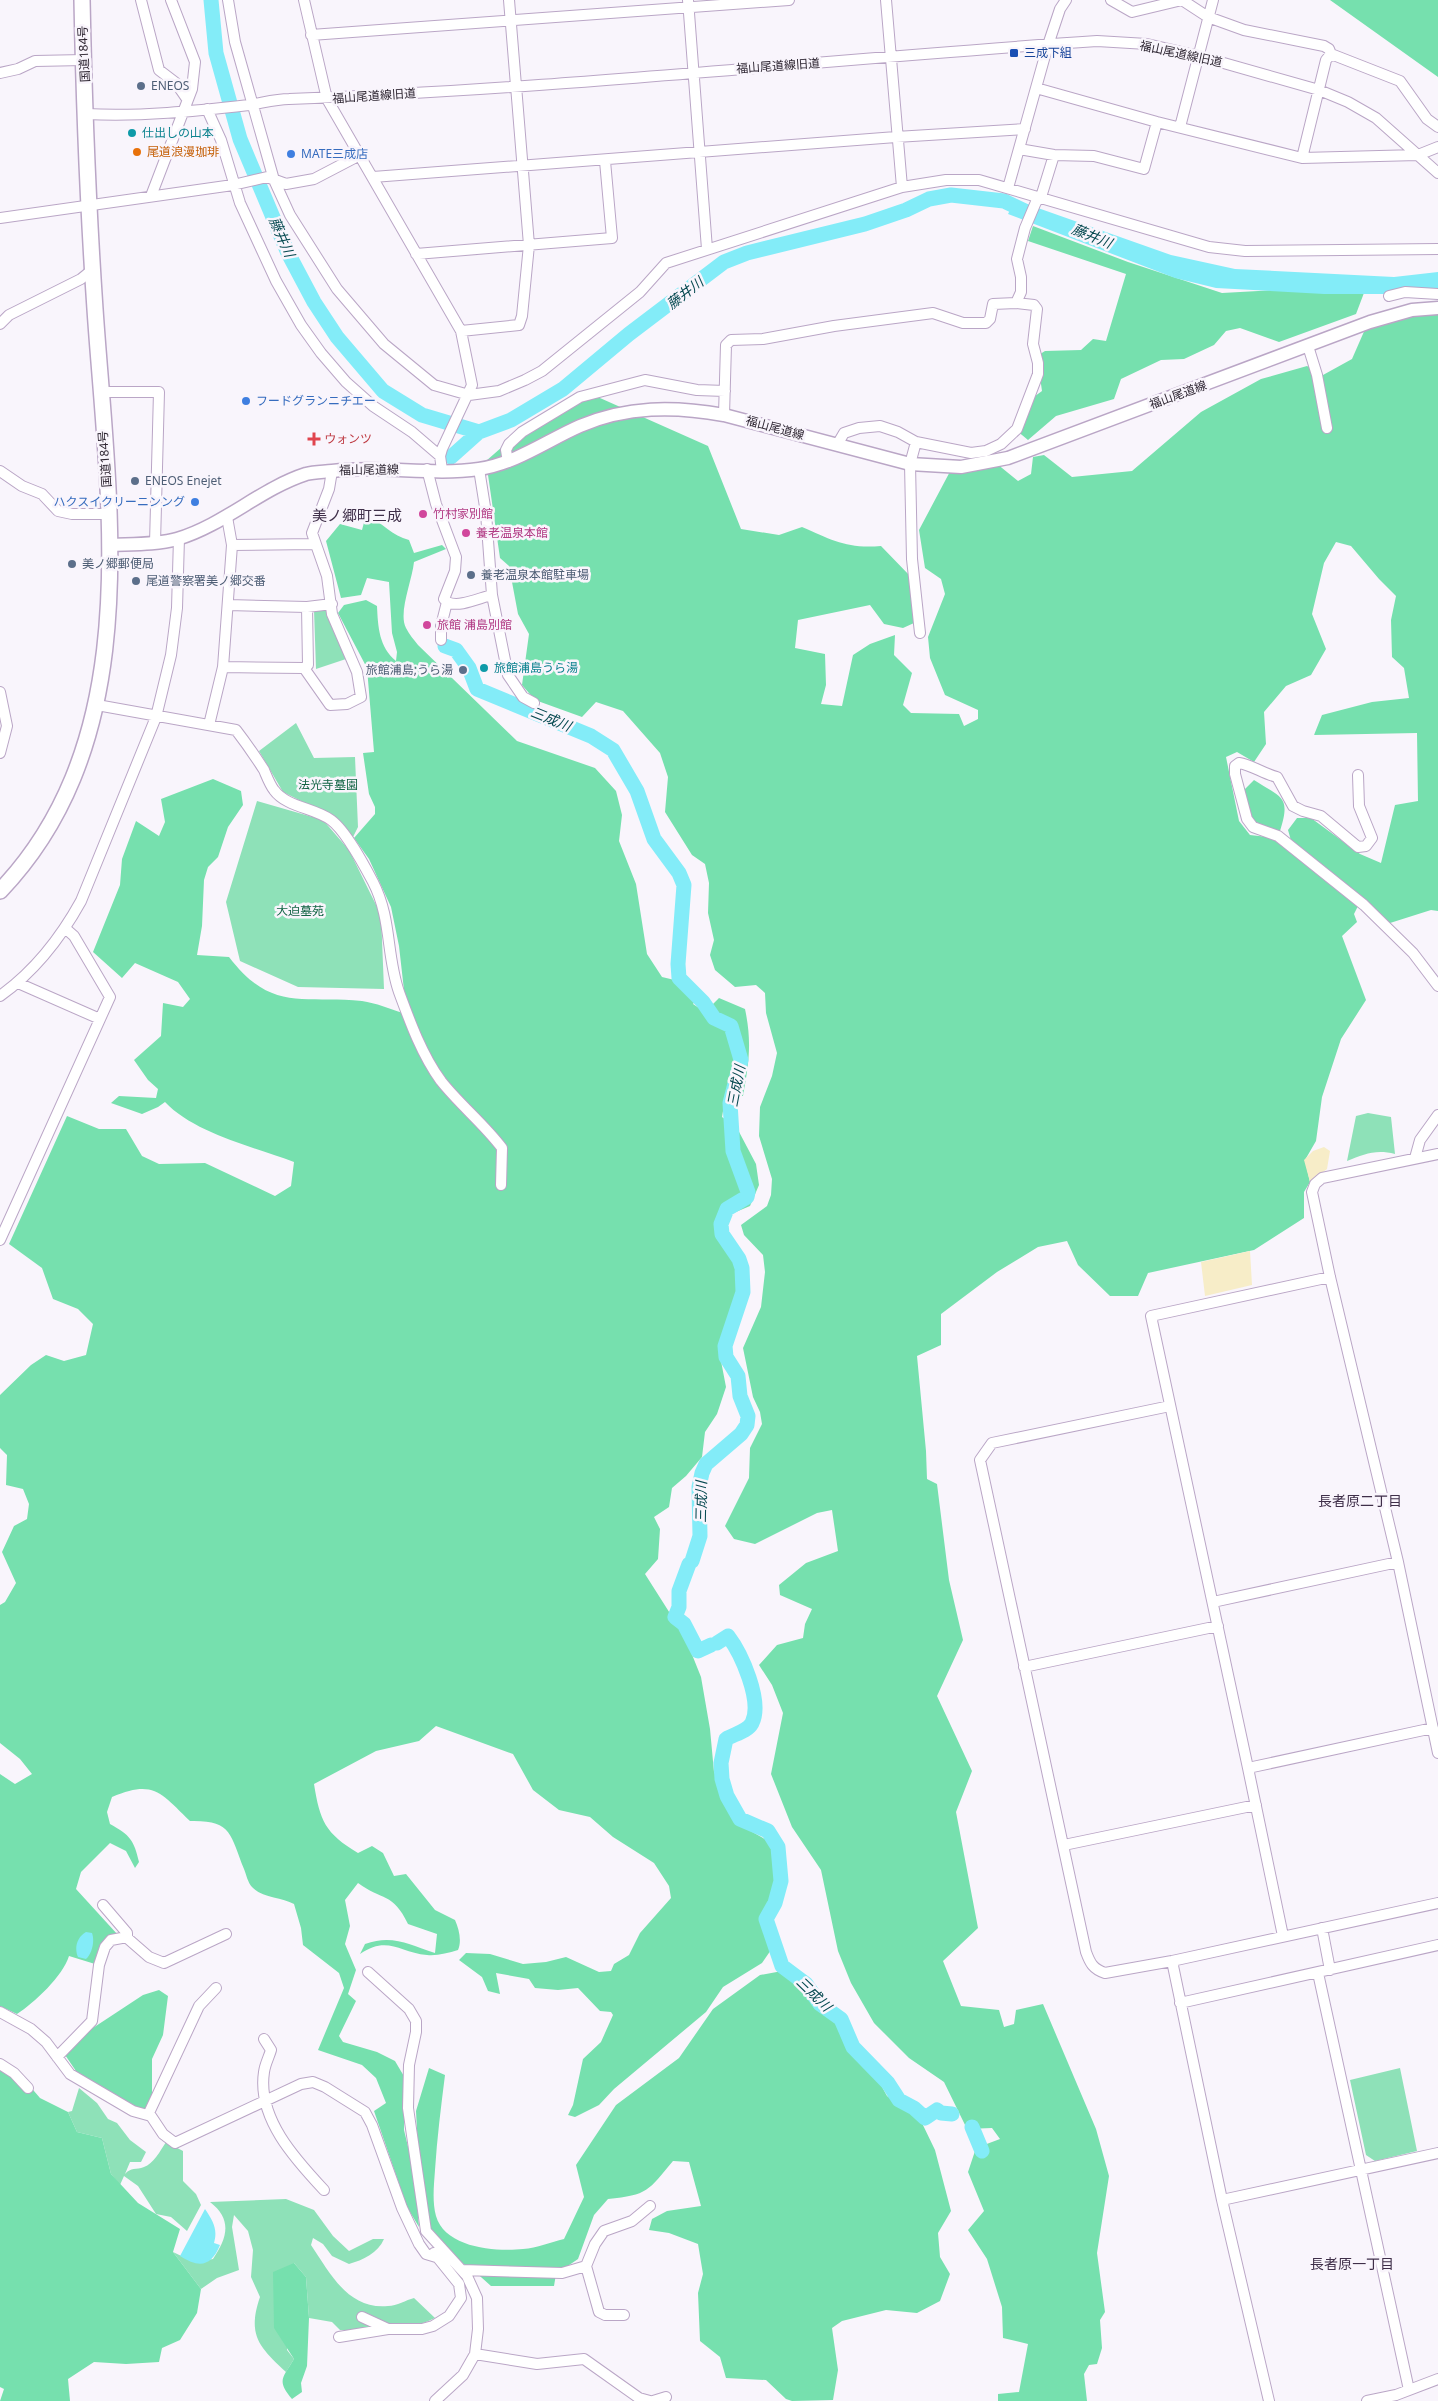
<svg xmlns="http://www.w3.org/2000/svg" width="1438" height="2401" font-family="'Noto Sans','Noto Sans JP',sans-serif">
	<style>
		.green { fill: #8ee1b8 }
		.forest { fill: #76e0ae }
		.sand { fill: #f7edc8 }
		.water { fill: #83ecf8 }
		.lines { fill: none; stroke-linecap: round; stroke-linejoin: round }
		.river { stroke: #83ecf8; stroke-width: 15 }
		.minor-casing { stroke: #baa6c6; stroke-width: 12 }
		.major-casing { stroke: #baa6c6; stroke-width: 15 }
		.highway-casing { stroke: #baa6c6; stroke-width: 18 }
		.minor { stroke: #fff; stroke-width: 10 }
		.major { stroke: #fff; stroke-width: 12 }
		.highway { stroke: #fff; stroke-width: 15 }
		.transit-dot { fill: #1a4fb4; stroke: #f9f5fc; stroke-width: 2 }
		.service-dot { fill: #5c6f8a; stroke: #f9f5fc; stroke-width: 2 }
		.culture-dot { fill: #0f9aa8; stroke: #f9f5fc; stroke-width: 2 }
		.food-dot { fill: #e8710a; stroke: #f9f5fc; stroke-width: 2 }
		.shop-dot { fill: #3f7fe0; stroke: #f9f5fc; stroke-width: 2 }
		.health-dot { fill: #e0444e; stroke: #f9f5fc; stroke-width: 2 }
		.hotel-dot { fill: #d1479c; stroke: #f9f5fc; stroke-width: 2 }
		.labels { text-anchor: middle; stroke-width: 5; stroke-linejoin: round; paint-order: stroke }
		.transit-label { font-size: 12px; fill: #164399; stroke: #f9f5fc; text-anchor: start }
		.street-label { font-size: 12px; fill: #2e2632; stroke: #f9f5fc }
		.service-label { font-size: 12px; fill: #4e5e75; stroke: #f9f5fc; text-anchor: start }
		.culture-label { font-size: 12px; fill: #0d838f; stroke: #f9f5fc; text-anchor: start }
		.food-label { font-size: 12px; fill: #c56008; stroke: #f9f5fc; text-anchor: start }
		.shop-label { font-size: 12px; fill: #366cbe; stroke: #f9f5fc; text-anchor: start }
		.health-label { font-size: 12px; fill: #be3a42; stroke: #f9f5fc; text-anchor: start }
		.hotel-label { font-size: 12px; fill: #b23c85; stroke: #f9f5fc; text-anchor: start }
		.park-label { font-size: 12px; fill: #126444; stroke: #f9f5fc }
		.water-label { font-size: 14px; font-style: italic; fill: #074a51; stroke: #f9f5fc }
		.neighbourhood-label { font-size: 14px; fill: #3f2f49; stroke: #f9f5fc }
		.quarter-label { font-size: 15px; fill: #3f2f49; stroke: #f9f5fc }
	</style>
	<rect width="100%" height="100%" fill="#f9f5fc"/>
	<path class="green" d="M329,608L349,658L316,669L314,610Z
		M296,723L314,758L355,757L358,827L351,841L311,806L283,792L259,751Z
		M257,801L323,820L349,850L381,915L384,989L298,987L240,961L226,902Z
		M1368,1113L1391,1117L1395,1154C1376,1149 1364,1154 1347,1161L1356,1116Z
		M1400,2068L1417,2151L1375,2161L1366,2155L1350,2080Z
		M79,2088L97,2103L108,2119L117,2123L130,2140L146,2152L141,2162H130L125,2174C131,2167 136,2170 144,2167C153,2164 161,2150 166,2142L183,2151V2181L196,2194L201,2205L187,2231L171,2217L156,2214L138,2186L124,2176L120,2185L111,2174L102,2138L77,2132L68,2112L72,2111Z
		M286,2199L314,2210L333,2236L349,2251L373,2239H384C378,2253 363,2260 349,2264L332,2256L323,2244L313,2238L311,2245C330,2273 348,2310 388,2306C397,2306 406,2300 414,2298L435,2318C406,2333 372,2330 340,2330L332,2322L309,2318L306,2277L294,2263L287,2350L294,2359L286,2372C259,2347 247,2335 260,2297L251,2277L253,2250L248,2231L234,2215L232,2227L239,2270L217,2278L201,2289L173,2252L194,2262L213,2259C228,2237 232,2219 210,2202Z"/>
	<path class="forest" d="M1330,0H1438V77Z
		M1033,226L1128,262L1222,293L1367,285L1356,314L1279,342L1240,328L1226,331L1214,345L1184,359L1161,360L1121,379L1114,399L1056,416L1028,440L1016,430L1031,399L1042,391L1037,356L1045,351L1081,350L1093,339L1106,341L1126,274L1028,241Z
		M1438,306V911L1431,910L1390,923L1292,844L1288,830L1297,818H1311L1360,854L1381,863L1395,805L1418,801L1417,733L1314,735L1322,715L1372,702L1409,698L1404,668L1392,657L1391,620L1396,596L1379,579L1351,546L1336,542L1324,563L1312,614L1326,649L1311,675L1286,686L1264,712L1266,744L1254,762L1237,752L1226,757L1239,821L1250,835L1277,838L1358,906L1354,914L1357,922L1342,936L1366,1000L1341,1039L1322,1097L1316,1141L1305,1160L1310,1182L1304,1192V1218L1254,1250L1148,1273L1138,1296H1110L1078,1265L1067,1241L1038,1247L997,1272L941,1314V1345L917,1356L926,1451L927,1479L937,1484L949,1580L963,1640L937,1696L972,1771L956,1812L978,1928L943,1961L961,2006L999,2010L1004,2027L1014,2024L1016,2010L1043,2004L1096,2129L1109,2176L1097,2253L1105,2312L1100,2320L1102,2348L1097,2364L1089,2365L1084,2374L1087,2401H998V2394L1019,2392L1028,2344L1003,2338L1002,2307L987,2259L968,2230L984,2211L968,2172L976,2148L1000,2139L992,2128L967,2129L944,2082L909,2058L874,2023L851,1983L838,1951L821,1870L792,1827L771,1774L783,1713L772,1685L759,1665L777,1645L803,1638L805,1624L812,1609L780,1595L779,1585L806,1563L838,1551L832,1510L817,1513L755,1544L734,1539L725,1526L749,1478L750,1448L762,1424L760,1412L753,1397L743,1348L761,1307L765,1272L763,1255L744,1235L741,1225L767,1206L771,1195L772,1179L759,1136L760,1107L772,1076L777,1053L766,1013L765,993L756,985L735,987L715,970L710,955L714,940L708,913L709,883L705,864L692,855L665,812L668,777L660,753L623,711L596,702L582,717L535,700L522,685L529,634L518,614L509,566L500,558L486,461L502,447L579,396L600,398L708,446L741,529L779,535L802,527C832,540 847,549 881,546L911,577L914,623L903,628L884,624L870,605L798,620L795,648L825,654L826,685L821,704L842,706L853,655L870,644L895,635L894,655L912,673L903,705L911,713L959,714L964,726L978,719V710L945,695L930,658L928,637L945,594L941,579L925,568L919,530L954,464L991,459L1018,481L1031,474L1033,457L1044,455L1072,477L1132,471L1201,412L1261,379L1307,366L1323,375L1352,359L1366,327Z
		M366,515C383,523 392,536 409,540L414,553L442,545L446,549L414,562C412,581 398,613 406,628C409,634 414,640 418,645L517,741L595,768L616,791L622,815L619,841L636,884L647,954L662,977L683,982L699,995L693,1004L705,1012L719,998L745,1009C752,1042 749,1063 743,1096L726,1093L722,1117L737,1128L756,1164L759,1185L750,1206L724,1217L722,1230L749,1267L748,1284L742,1313L725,1345L721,1361L726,1387L717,1414L705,1432L702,1457L686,1476L672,1488L669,1507L654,1517L660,1529L658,1559L645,1574L685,1637L701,1677L710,1729L714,1772L747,1829L770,1842L777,1880L766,1919L773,1947L762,1963L723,1987L706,2012L614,2089L599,2105L575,2117L568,2115L573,2105L583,2059L601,2042L613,2015L611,2012L600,2011L578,1988L558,1990L535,1988L529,1979L496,1973L500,1994L488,1991L482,1977L459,1960L466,1953L490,1954L523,1964L546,1962L566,1957L599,1972L611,1971L614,1964L629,1955L640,1933L671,1898L669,1886L654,1863L613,1837L590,1817L559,1810L533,1790L513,1754L436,1726L419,1741L376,1751L314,1784C320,1821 325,1833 358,1853L372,1846L383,1853L394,1876L406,1874L435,1910L455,1920C459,1929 462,1941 458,1950C448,1953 437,1956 427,1955C399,1952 387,1935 360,1954L365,1944C393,1934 409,1945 435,1953L437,1934L408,1924C393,1892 382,1901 358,1883L345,1900L350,1926L345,1944L356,1970L348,1994L356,2001L339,2036L343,2042L377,2052L395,2061L405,2078L404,2130L415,2176L419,2227L407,2207L374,2111L386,2103L376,2078L362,2065L318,2050L344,1988L339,1973L303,1945L301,1928L294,1904C282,1897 262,1898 252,1887C248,1883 246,1874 244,1869C230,1834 232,1820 190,1821C161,1793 154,1779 112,1797L107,1812L110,1824C130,1835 134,1840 139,1862L135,1868L126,1851L110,1843L81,1872L76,1889L118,1935L95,1964L69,1956C63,1976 34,2003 17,2014L0,2006V1774L15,1784L32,1774L20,1759L0,1743V1605L5,1602L16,1583L2,1552L14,1526L27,1519L29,1504L23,1489L6,1485L7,1455L0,1448V1395L31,1365L46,1355L64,1361L86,1355L93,1324L78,1309L53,1299L42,1268L9,1244L67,1116L99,1129H126L142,1156L159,1164L205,1163L275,1196L291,1186L294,1162C254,1147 194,1133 165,1102L158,1107L142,1114L111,1103L119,1096L156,1098L158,1089L148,1080L134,1060L161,1036L163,1003L183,1007L190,999L178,982L135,963L122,978L93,952L120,885L122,859L136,821L159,836L165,822L161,799L213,779L241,791L243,805L228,827L218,857L208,867L204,880L202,926L197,955L229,957C272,1013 302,995 362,1001C376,1003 390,1009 403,1013L405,999L399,946L391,907L369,859L354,838L375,814V807L369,794L363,753L374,752L367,668L338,613L344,605L366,600L377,606C378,627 379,647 396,661L397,652L392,633L389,582L367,578L361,595L341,598L326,541L340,524L362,530Z
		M1254,780C1282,798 1291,796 1280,831L1265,827L1251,819L1244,790Z
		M782,1971L801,1979L846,2021L887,2096L921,2121L935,2150L951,2211L938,2233L940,2257L950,2274L940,2301L917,2313L886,2310L842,2321L832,2328L838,2370L833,2400L792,2401L786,2399L766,2380L726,2378L720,2357L700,2341L698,2293L703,2274L698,2244L669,2233L649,2230L652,2219L667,2211L701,2206L689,2162L673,2161C648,2191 648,2195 608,2199L594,2215L578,2259L556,2274L554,2286H491L472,2269L450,2256L427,2231L418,2149L416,2111L429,2068L445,2075C441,2107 437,2138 435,2170C434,2185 432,2201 436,2216C445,2248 496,2252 523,2249C537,2248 551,2242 564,2239L584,2197L576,2165L616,2105L679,2058L713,2009L760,1975Z
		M159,1990L168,1996L163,2035L152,2059V2101L145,2111L126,2105L78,2074L61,2049L143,1995Z
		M0,2067L28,2084L40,2098L68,2112L77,2132L102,2138L111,2174L138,2203L180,2229L173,2252L201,2289L197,2313L180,2340L162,2348L159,2362L126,2364L94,2362L68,2379L70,2401H0L4,2389L0,2387Z
		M294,2263L306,2277L309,2318L307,2366L301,2383L302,2392L292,2399C276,2380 283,2378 294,2359L274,2328L273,2272Z"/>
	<path class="sand" d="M1324,1147L1330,1151L1327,1169L1310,1182L1304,1160L1313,1151Z
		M1250,1251L1252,1285L1205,1296L1201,1262Z"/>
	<path class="water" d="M1015,200L1171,255L1235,269L1394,277L1438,272V294H1324L1216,288L1175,278L1008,214Z
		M86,1932L92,1933C95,1941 92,1954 86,1959L78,1957C74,1948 77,1937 86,1932Z
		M205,2209C213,2221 218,2229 214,2243L220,2245C211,2267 199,2268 180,2256Z"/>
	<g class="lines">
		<path class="river" d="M211,0L216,53L240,139L288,253L314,302L337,337L383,391L422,415L479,432L511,420L563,389L629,334L724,262L747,253L865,224L906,210L929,199L951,195L1004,201L1031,214
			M451,457L479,432
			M445,646L456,650L469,668L477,689L591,736L613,750L637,791L654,839L679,873L684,885L678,964L679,978L703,1002L714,1018L731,1026L741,1060L730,1103L733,1151L748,1192L747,1197L727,1209L721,1224L722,1234L739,1259L742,1268L743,1292L725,1346L726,1357L738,1376L740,1396L748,1416L747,1425L741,1434L706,1464L702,1473L699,1487L700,1536L692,1561
			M689,1564L679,1591V1607L675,1617L684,1624L698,1651L711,1645
			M717,1643L728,1636C741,1653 763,1701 752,1723C747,1732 734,1734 726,1739L721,1763L722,1779L727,1796L740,1819L768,1831L778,1847L781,1881L775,1903L766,1919L782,1966L806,1984L820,2004L841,2019L853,2047L888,2083L899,2100L914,2108L925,2118L937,2110L941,2113L952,2114
			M972,2127L982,2151"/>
		<defs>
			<path id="minor" d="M141,0L159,70L176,83L187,99
				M228,0L235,42L274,180L290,215L337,289L384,344L434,385L469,395L499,391L525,380L542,371L640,292L666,263L902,187L946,180H979L1209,247L1245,251L1438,249
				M304,0L327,99L461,331L472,385L442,449L440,456L442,470
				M688,0L707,249
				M886,0L902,187
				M1111,0L1132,12L1182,0L1208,17L1244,30L1324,46L1329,49L1331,54
				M311,35L789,0
				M0,73L18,69L35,61L84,60
				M1036,88L1157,122L1302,158L1418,155L1438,147
				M207,109L221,140L240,203L276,281L301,325L321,353L346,382L373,406L412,432L440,456
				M86,114C140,117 195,111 249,105C262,103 276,99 289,99C559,89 828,59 1097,41L1147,44L1199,56L1319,90L1348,102L1376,118L1438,173
				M1180,127L1213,0
				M1019,149L1054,155L1094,156L1144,169L1157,122
				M1302,158L1326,60L1331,54L1400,81L1427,119L1438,127
				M373,177L896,137L1025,129
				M1008,188L1048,45L1060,9L1066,0
				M151,196L192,89L195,62L171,0
				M0,218L233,185L267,177L286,184L314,179L360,155
				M416,254L612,238L605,161
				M1389,296L1405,292L1438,294
				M0,324L9,315L81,279L92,270
				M461,331L519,325L522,316L529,245L509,0
				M1308,346L1317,375L1327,428
				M101,392H159L155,543
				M724,415L726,345L731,340L763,339L834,326L933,313L963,323H986L990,319L993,304L1016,303L1021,292V277L1017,259L1025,228L1036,202L1041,197L1054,155
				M916,442L910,464L912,559L920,633
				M837,445L844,433L859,428L880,426L898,432L916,442L971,453L986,451L1001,444L1017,429L1038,374V363L1033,344L1037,309L1034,305L1016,303
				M508,462L506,450L509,444L522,432L580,397L645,380L697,390L725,391
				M427,469L436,504L456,557L455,571L444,599L447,602L441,626V640
				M479,469L486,513L492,595L508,675L523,697L534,703
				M0,471L22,486L42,494L58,511L72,514H109
				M232,545L314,544
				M447,602C459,608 479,598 492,595
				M228,605L307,607L332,604
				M223,667L304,668L308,665L307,607
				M304,668L330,705L347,704L361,697L357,672L332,614L327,576L312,533L329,489L332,471
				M0,692L7,726L0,753
				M97,705L236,730C246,743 255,756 264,770C267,777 270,785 274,790C286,807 315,808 331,820C346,831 364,865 373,882C392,919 386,955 399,992C410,1022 422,1055 441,1081C460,1105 484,1124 502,1148L501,1185
				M209,725L223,667L232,545L227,517
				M1358,775L1359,806L1372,838L1366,846L1358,847L1321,816L1303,811L1293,806L1277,777C1264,774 1252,765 1239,763L1235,766V774L1247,819L1253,827L1278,836L1364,905L1413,953L1438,986
				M18,983L100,1019
				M0,996C35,971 60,939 81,901L156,717L171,655L177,608L179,538
				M1438,1154L1322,1178L1315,1184L1312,1192L1330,1277L1398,1562L1438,1753
				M1415,1158L1420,1140L1438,1115
				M0,1240L110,997L74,936L66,929
				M1170,1406L992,1443L980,1460L1086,1952C1090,1963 1093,1969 1105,1973L1172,1961L1438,1903
				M1213,1602L1398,1562
				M1024,1667L1218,1626
				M1248,1768L1433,1728
				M1064,1845L1256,1805
				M1322,1928L1330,1970
				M1283,1936L1248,1768L1151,1316L1330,1277
				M126,1937L149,1957L164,1963L226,1934
				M1172,1961L1222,2200L1269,2401
				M368,1972L409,2009L416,2021V2032L409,2065L408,2108L426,2231L467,2276L477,2298L478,2329L475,2354L463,2375L435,2401
				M1318,1973L1409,2390
				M1180,2003L1438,1945
				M0,2012L31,2029L46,2042L70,2074L133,2111L151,2116L163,2134L175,2143L301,2084L313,2082L325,2087L365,2112L372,2125L402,2208L419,2244L426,2254L436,2257
				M264,2039L271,2050C269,2057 265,2064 264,2072C257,2118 295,2159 324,2190
				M57,2057L92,2021L99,1965L105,1947L111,1940L127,1937V1933L103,1905
				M0,2064L14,2073L28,2088
				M148,2115L199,2006L216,1988
				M1222,2200L1438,2153
				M586,2266L599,2312L605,2315H624
				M462,2270L562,2273L586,2266L595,2244L604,2231L632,2221L650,2206
				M362,2317L388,2329
				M339,2337L388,2329H422L433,2326L449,2316L461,2298L459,2284L434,2253
				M475,2354L537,2364L584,2359L639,2398L650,2401
				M653,2401L666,2397
				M1367,2401L1396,2395L1438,2379"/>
			<path id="major" d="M110,545C132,544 156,545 177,539C224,525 260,489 306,474C314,472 323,472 332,471C381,465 432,476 479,469C517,463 546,441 580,426C627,406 674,406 724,415L910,464L961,467L1008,458L1370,322L1412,310L1438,308"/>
			<path id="highway" d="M0,891C148,736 108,503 95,309C88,206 84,103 82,0"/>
		</defs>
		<use href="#minor" class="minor-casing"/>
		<use href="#major" class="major-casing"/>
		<use href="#highway" class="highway-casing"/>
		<use href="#minor" class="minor"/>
		<use href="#major" class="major"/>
		<use href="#highway" class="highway"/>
	</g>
	<rect class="transit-dot" x="1009" y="48" width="10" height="10" rx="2.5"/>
	<g class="service-dot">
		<circle cx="141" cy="86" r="5"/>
		<circle cx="135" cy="481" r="5"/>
		<circle cx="72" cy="564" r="5"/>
		<circle cx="471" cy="575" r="5"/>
		<circle cx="136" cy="581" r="5"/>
		<circle cx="463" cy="670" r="5"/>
	</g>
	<g class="culture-dot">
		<circle cx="132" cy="133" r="5"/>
		<circle cx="484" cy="668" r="5"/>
	</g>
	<circle class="food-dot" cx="137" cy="152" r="5"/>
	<g class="shop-dot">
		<circle cx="291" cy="154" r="5"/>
		<circle cx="246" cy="401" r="5"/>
		<circle cx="195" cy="502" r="5"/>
	</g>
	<path class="health-dot" d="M311.5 431.5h5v5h5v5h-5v5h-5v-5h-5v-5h5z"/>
	<g class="hotel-dot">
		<circle cx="423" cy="514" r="5"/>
		<circle cx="466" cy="533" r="5"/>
		<circle cx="427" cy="625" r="5"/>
	</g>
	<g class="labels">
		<g class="transit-label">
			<text x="1024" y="57">三成下組</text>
		</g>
		<g class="street-label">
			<text transform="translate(84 54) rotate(-93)" y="4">国道184号</text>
			<text transform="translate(1181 54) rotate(12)" y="4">福山尾道線旧道</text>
			<text transform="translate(778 66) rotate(-4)" y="4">福山尾道線旧道</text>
			<text transform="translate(374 96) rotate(-4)" y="4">福山尾道線旧道</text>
			<text transform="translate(1178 395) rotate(-20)" y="4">福山尾道線</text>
			<text transform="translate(775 428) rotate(15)" y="4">福山尾道線</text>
			<text transform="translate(105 459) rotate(-94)" y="4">国道184号</text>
			<text transform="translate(369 470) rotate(-1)" y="4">福山尾道線</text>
		</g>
		<g class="service-label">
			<text x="151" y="90">ENEOS</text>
			<text x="145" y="485">ENEOS Enejet</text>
			<text x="82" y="568">美ノ郷郵便局</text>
			<text x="481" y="579">養老温泉本館駐車場</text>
			<text x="146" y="585">尾道警察署美ノ郷交番</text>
			<text x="453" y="674" text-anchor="end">旅館浦島;うら湯</text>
		</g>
		<g class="culture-label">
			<text x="142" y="137">仕出しの山本</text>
			<text x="494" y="672">旅館浦島うら湯</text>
		</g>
		<g class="food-label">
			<text x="147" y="156">尾道浪漫珈琲</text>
		</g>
		<g class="shop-label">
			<text x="301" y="158">MATE三成店</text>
			<text x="256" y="405">フードグランニチエー</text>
			<text x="185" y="506" text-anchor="end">ハクスイクリーニンング</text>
		</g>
		<g class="health-label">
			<text x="324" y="443">ウォンツ</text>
		</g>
		<g class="hotel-label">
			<text x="433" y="518">竹村家別館</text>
			<text x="476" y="537">養老温泉本館</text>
			<text x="437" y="629">旅館 浦島別館</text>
		</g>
		<g class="park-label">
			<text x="328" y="789">法光寺墓園</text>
			<text x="300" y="915">大迫墓苑</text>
		</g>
		<g class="water-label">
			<text transform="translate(1092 236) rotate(22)" y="5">藤井川</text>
			<text transform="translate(282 237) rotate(66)" y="5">藤井川</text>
			<text transform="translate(685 293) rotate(-38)" y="5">藤井川</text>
			<text transform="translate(551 719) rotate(22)" y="5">三成川</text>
			<text transform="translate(736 1086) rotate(-79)" y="5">三成川</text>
			<text transform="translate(701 1502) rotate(-89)" y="5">三成川</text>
			<text transform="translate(814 1994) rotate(44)" y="5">三成川</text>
		</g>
		<g class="neighbourhood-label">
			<text x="1360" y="1506">長者原二丁目</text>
			<text x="1352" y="2269">長者原一丁目</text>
		</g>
		<g class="quarter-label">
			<text x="357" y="521">美ノ郷町三成</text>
		</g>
	</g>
</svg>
